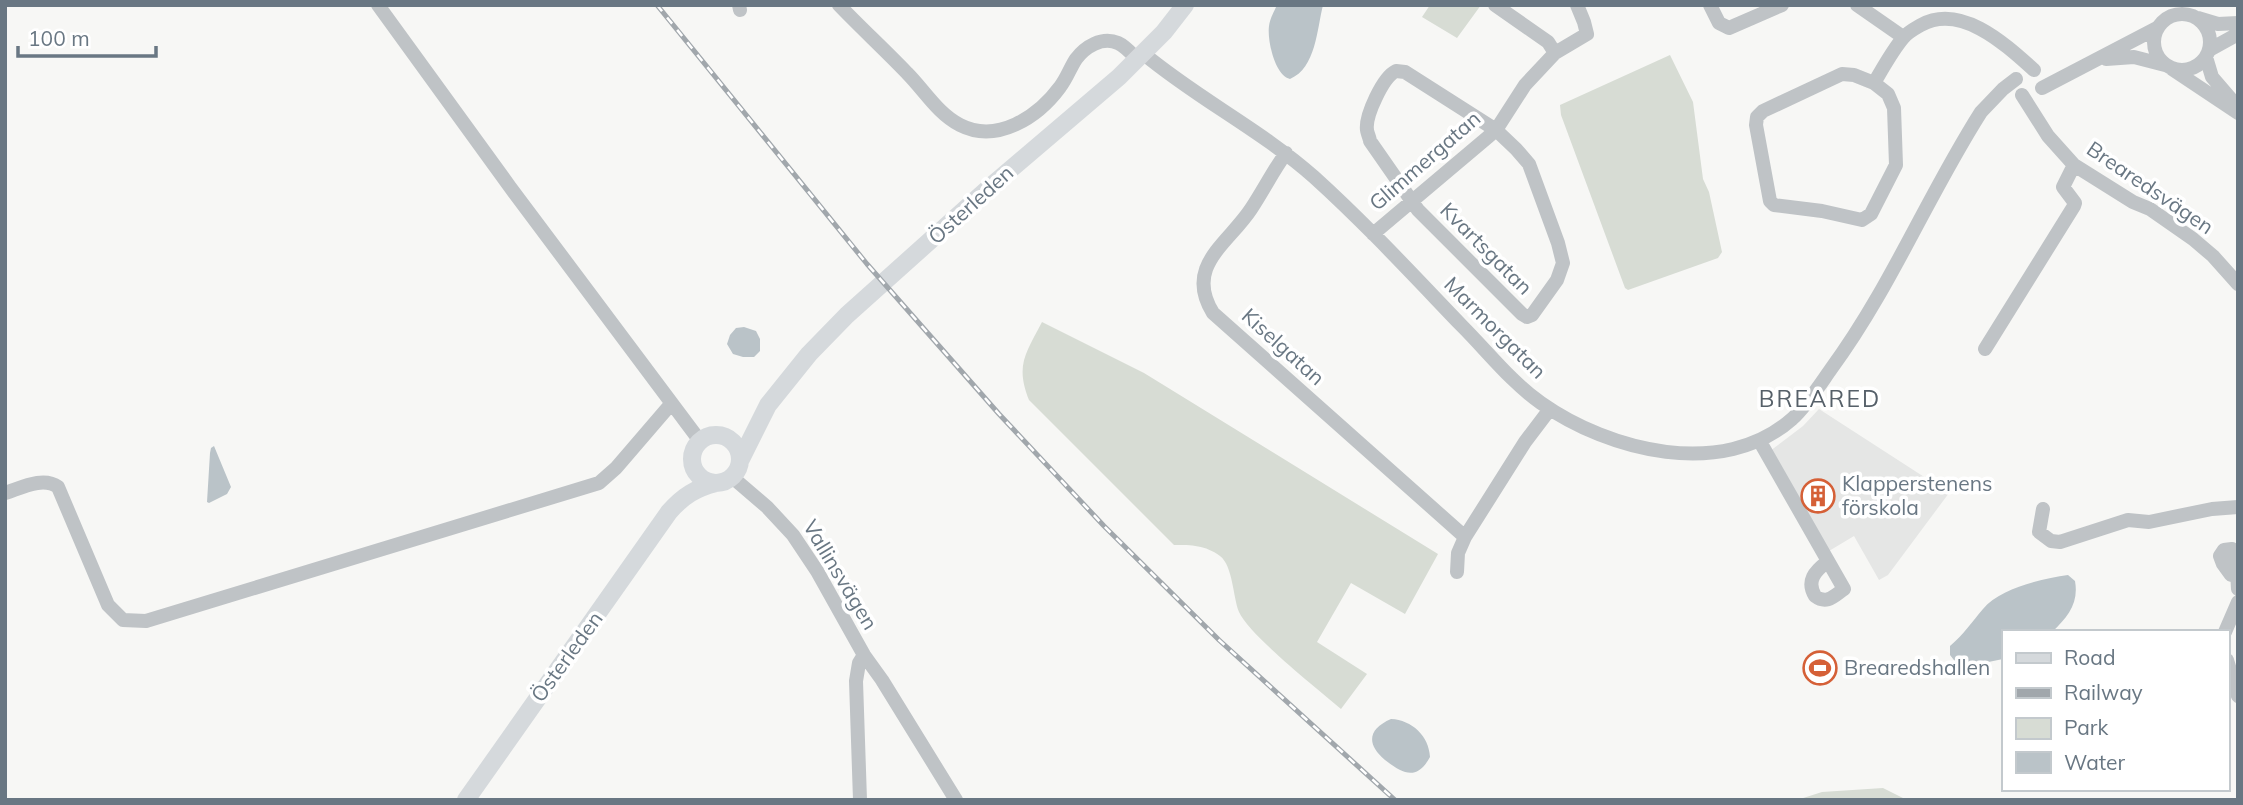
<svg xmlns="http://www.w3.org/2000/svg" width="2243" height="805" font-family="Mulish,sans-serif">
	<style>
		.built { fill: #e5e6e5 }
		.green { fill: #d7dcd4 }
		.water { fill: #bac3c8 }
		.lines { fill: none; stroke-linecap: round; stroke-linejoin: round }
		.minor { stroke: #bfc3c6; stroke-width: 14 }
		.major { stroke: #d5d9dc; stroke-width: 18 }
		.rail-casing { stroke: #a1a7ac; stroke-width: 5 }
		.rail { stroke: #fff; stroke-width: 2.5; stroke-dasharray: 8; stroke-linecap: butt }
		.labels { text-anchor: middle; stroke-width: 7; stroke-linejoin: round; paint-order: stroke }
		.street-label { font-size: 21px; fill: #697783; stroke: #fff }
		.poi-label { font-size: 21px; fill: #697783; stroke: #fff; text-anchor: start }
		.neighbourhood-label { font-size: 23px; letter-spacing: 2px; fill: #566069; stroke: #fff }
	</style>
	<rect width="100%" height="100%" fill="#f7f7f5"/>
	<path class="built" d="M1819,409L1949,493L1888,575L1879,580L1854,536L1829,551L1770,451L1803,426Z"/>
	<path class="green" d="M1430,5H1481L1457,38L1422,17Z
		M1670,55L1693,102L1703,179L1709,192L1722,252L1718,258L1628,290L1625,288L1561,115L1560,105Z
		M1042,322L1144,373L1438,554L1405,614L1351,583L1317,642L1367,674L1341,709C1318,689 1250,636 1239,612C1233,597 1233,566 1220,556C1205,545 1192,545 1174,545L1029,400C1015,365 1026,353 1042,322Z
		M1883,788L1907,800H1797L1822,792Z"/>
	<path class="water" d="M1277,5H1323C1317,29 1316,68 1290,79C1275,76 1267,40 1269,26C1270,18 1274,12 1277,5Z
		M744,327L756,331L760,339V351L754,357H743L733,354L727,344L730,335L736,328Z
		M214,446L231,487L227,494L209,503L207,502L210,453L211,448Z
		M2068,575L2075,581C2079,603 2068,617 2052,632H2003V659L1969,666L1957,664L1950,655V646C1963,635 1972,622 1983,609C2000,588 2041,579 2068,575Z
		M1391,719C1412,720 1429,736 1430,757C1417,781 1403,774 1385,760C1366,744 1368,729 1391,719Z"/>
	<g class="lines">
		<path class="minor" d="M378,5L510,187L700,441
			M739,5L740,10
			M839,5C861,28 885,50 907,73C924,90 938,114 960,125C997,144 1038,117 1060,87C1067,78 1070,68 1076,59C1085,47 1102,36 1118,43C1125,46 1132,54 1138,60
			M1710,5L1719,23L1729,28L1782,5
			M1857,5L1903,37
			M2154 42a28 28 0 1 1 56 0a28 28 0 1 1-56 0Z
			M2198,18L2218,24L2238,23
			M2209,50L2238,34
			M1555,53L1587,34L1584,22L1577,5
			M1144,54C1198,99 1261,130 1314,177C1366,224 1414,276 1462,326C1488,352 1511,382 1541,403C1609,451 1723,480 1792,419C1807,405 1819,386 1831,369C1890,289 1928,195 1981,112L2003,89L2016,79
			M2206,57L2212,77L2237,106
			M2106,59L2134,57L2165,65
			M2172,69L2238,113
			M1396,71L1405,72L1496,130L1516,149L1529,164L1558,243L1563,263L1557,280L1532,315L1527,317L1522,314L1418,210L1370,141C1370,139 1367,132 1367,130C1365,116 1383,77 1396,71Z
			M1842,74L1854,75L1874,83L1888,94L1894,108L1896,165L1871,214L1862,220L1822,211L1774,205L1770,201L1756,125L1757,117L1763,111Z
			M1874,83C1883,68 1892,51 1903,38C1908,32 1914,29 1921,25C1961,3 2005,44 2034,70
			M2042,88L2157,28
			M2022,95L2048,136L2074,165L2133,202L2150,209L2193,239L2213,256L2238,284
			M1286,153C1273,171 1263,191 1251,209C1228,244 1184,266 1213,313L1465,537
			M1373,234L1488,137L1496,130L1525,85L1555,53L1548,42L1495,5
			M1985,349L2074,206L2075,203L2063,187L2074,165
			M1759,440L1844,589C1834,596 1827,605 1815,596C1806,581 1815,571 1827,562
			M732,477L767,507L793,535L817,571L864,655L882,680L956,800
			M5,493C21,488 43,476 58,487L108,605L123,620L146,621L599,483L616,468L671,404
			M2043,509L2039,532L2051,541L2060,542L2128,520L2149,522L2212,509L2238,507
			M1457,572L1458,553L1465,537L1525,442L1550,409
			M2237,575H2231L2223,564L2220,556L2224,550L2232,549C2238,560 2237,576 2238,589
			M2225,632L2238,602
			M2227,660L2238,696
			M860,800L856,681L859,663L864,655"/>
		<path class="major" d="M692 459a24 24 0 1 1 48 0a24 24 0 1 1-48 0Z
			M740,461L768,405L809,354L847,315L991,186L1119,77L1164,32L1185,5
			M466,800L669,512C683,496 696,488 716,483"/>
		<defs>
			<path id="rail" d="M657,5L867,264L999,414L1104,526L1219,640L1395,800"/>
		</defs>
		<use href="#rail" class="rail-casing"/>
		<use href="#rail" class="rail"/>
	</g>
	<defs>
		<symbol id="building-ring" viewBox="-11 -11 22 22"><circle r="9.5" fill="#fff" stroke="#d56037" stroke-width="1.5"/><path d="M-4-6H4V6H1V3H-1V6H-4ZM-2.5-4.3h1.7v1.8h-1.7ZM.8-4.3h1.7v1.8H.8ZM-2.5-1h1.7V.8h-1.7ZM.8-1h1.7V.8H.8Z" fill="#d56037"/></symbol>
		<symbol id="stadium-ring" viewBox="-11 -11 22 22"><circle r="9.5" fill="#fff" stroke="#d56037" stroke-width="1.5"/><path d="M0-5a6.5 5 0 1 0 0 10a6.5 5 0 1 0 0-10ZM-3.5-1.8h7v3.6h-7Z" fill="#d56037"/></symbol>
	</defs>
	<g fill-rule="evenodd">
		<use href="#building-ring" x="1799" y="477" width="38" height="38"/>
		<use href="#stadium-ring" x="1801" y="649" width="38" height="38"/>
	</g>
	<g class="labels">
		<g class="street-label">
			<text transform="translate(1425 161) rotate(-41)" y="7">Glimmergatan</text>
			<text transform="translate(2150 188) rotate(34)" y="7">Brearedsvägen</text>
			<text transform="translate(971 205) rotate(-42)" y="7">Österleden</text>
			<text transform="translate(1486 249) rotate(45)" y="7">Kvartsgatan</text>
			<text transform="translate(1495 328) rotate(45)" y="7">Marmorgatan</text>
			<text transform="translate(1283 347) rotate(42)" y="7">Kiselgatan</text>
			<text transform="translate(840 575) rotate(59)" y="7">Vallinsvägen</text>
			<text transform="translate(567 657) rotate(-54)" y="7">Österleden</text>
		</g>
		<g class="poi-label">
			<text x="1842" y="491">Klapperstenens<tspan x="1842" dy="24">förskola</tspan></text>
			<text x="1844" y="675">Brearedshallen</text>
		</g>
		<g class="neighbourhood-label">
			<text x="1820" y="407">BREARED</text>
		</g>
	</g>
	<rect width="2243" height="805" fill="none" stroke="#697783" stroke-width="14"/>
	<rect x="2002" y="630" width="228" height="161" fill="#ffffff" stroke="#c3c9cd" stroke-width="2"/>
	<rect x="2016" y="653" width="35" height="10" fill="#d5d9dc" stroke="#c3c9cd" stroke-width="2"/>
	<text x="2064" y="665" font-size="21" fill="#697783">Road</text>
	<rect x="2016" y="688" width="35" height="10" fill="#a1a7ac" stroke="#c3c9cd" stroke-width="2"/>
	<text x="2064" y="700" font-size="21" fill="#697783">Railway</text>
	<rect x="2016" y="718" width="35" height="21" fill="#d7dcd4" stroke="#c3c9cd" stroke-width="2"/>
	<text x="2064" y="735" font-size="21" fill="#697783">Park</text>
	<rect x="2016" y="752" width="35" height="21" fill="#bac3c8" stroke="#c3c9cd" stroke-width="2"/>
	<text x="2064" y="770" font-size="21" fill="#697783">Water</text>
	<path d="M18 46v10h138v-10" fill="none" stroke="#697783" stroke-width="3.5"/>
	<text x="28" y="46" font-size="21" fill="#697783" stroke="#ffffff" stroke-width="5" paint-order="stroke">100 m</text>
</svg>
